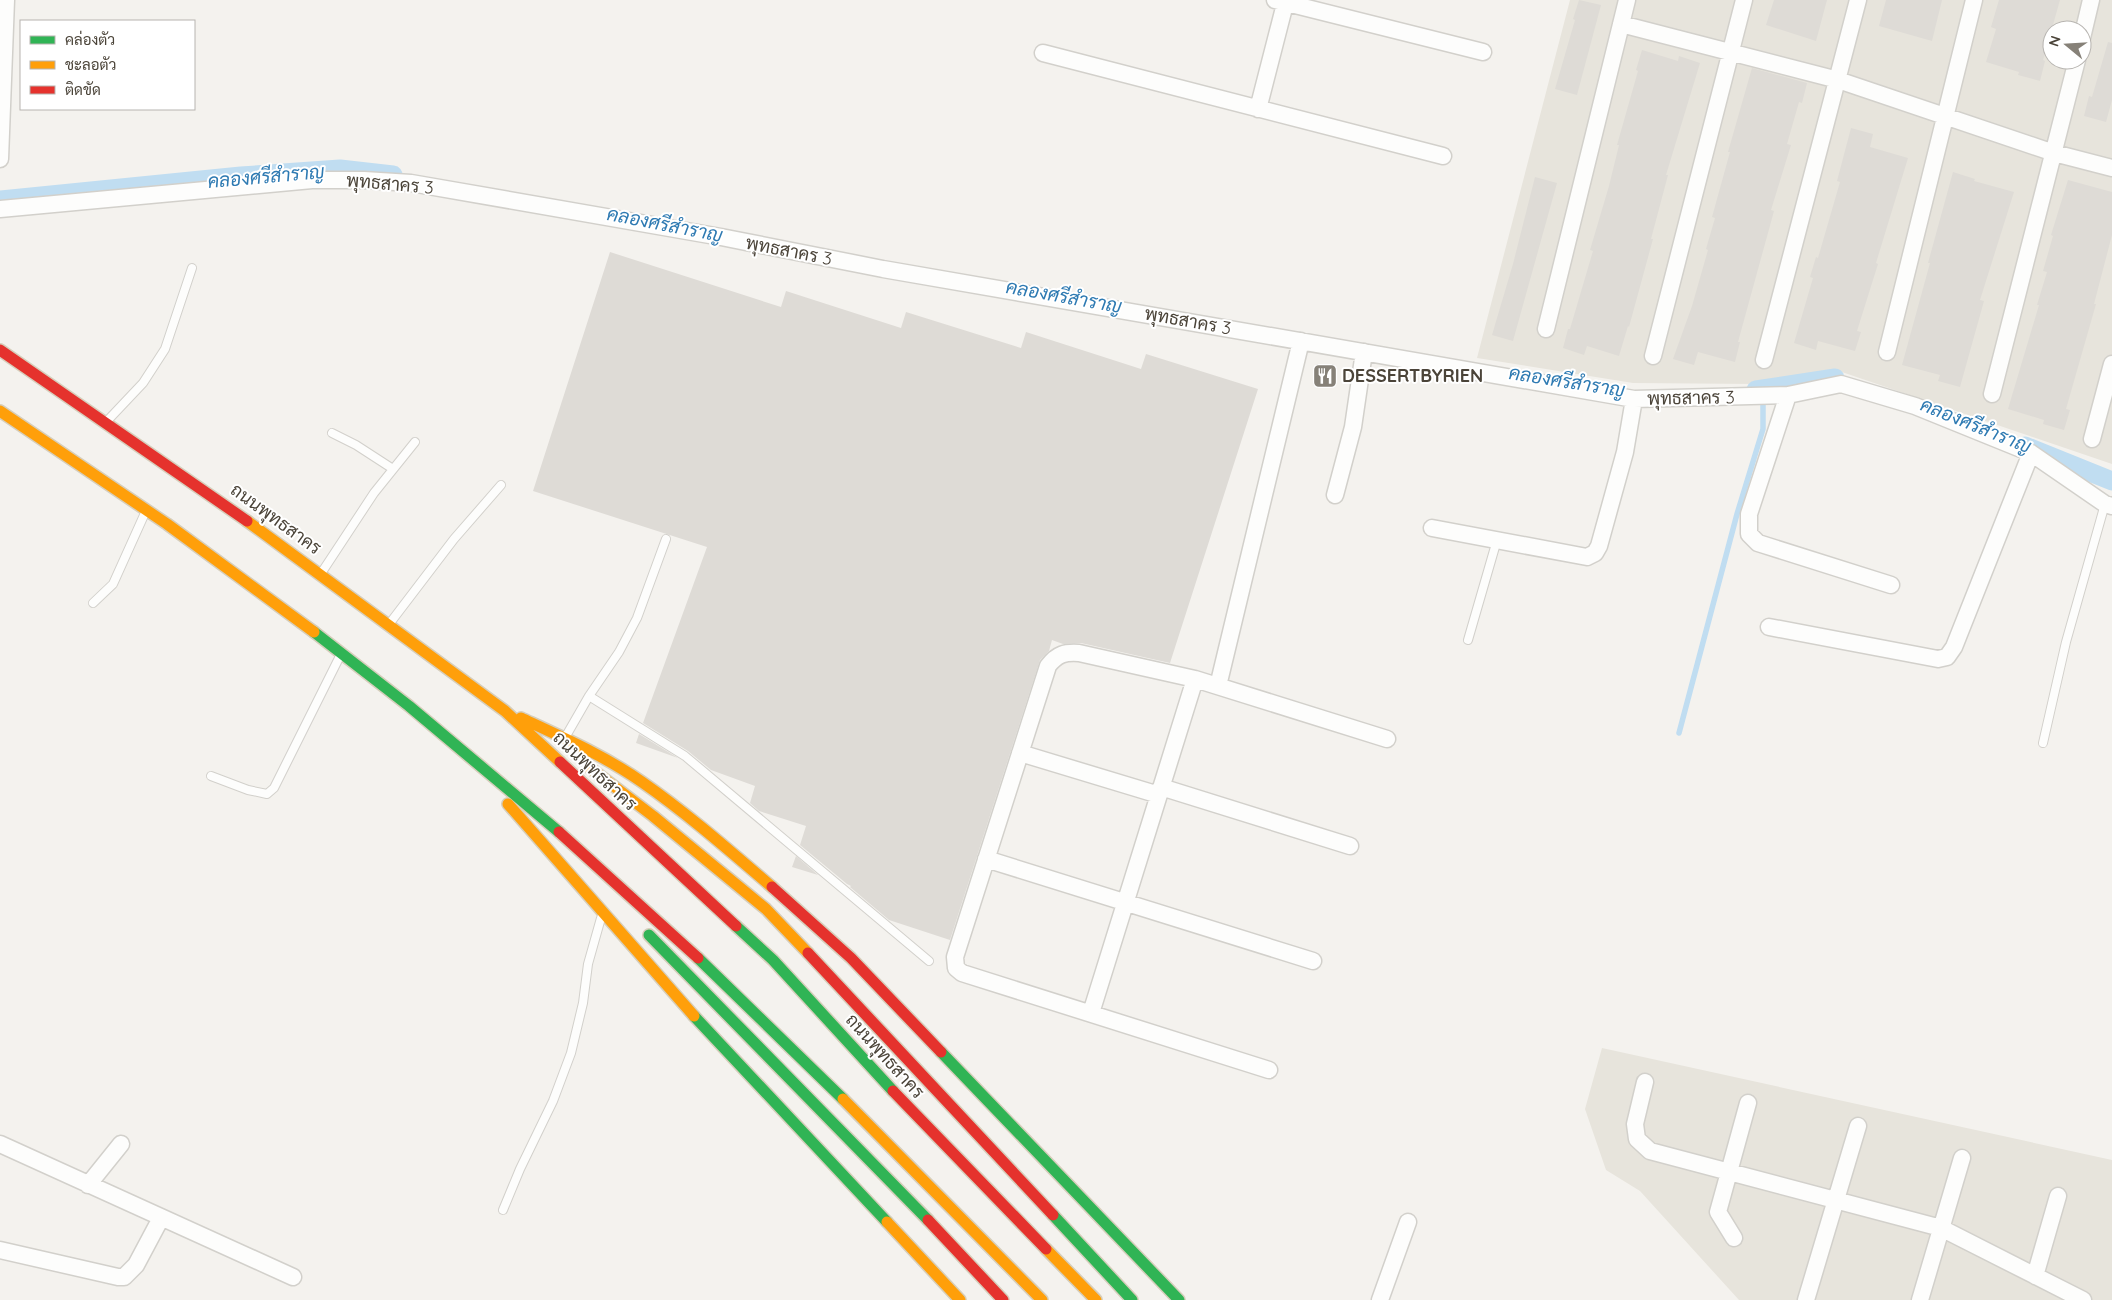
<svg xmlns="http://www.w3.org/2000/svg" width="2112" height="1300" font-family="Quicksand,Sarabun,sans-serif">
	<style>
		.residential { fill: #e7e4dc; fill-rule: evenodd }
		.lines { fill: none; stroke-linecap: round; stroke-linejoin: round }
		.stream { stroke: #c0ddf1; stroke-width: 5.5 }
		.canal { stroke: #c0ddf1; stroke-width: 19 }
		.building { fill: #dedbd6 }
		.lane-casing { stroke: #d2d0cb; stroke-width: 10 }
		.street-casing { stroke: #d2d0cb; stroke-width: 19 }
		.fast-casing { stroke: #d6cebb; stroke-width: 14 }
		.slow-casing { stroke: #d6cebb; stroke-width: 14 }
		.jam-casing { stroke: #d6cebb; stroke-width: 14 }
		.lane { stroke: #fdfdfc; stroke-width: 8 }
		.street { stroke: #fdfdfc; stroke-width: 16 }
		.fast { stroke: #30b455; stroke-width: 11 }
		.slow { stroke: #ff9f0a; stroke-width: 11 }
		.jam { stroke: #e5322d; stroke-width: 11 }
		.labels { text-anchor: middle; stroke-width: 4; stroke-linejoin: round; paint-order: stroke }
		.street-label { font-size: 18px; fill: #4b4439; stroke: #fff }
		.poi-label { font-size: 18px; font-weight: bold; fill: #4b4439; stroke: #fff; text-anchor: start }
		.water-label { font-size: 19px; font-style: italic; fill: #2e7ab2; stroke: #fff }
	</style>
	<rect width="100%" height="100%" fill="#f4f2ee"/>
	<path class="residential" d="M1570,0H2112V464L1836,370L1754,384L1633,383L1477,358ZM2052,30H2082V60H2052Z
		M1602,1048L2112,1160V1300H1739L1640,1191L1606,1170L1585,1109Z"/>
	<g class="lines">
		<path class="stream" d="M1679,733L1737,514L1763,429V397"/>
		<path class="canal" d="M0,200L241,176L340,169L393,175
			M1756,390L1835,378
			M2025,446L2112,481"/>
	</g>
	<path class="building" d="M1579,0L1601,5L1577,95L1555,89L1575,20L1573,19Z
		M1774,0H1827L1816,41L1766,25Z
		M1886,0H1942L1932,41L1879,26Z
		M1999,0H2060L2043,60L2045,61L2040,81L2018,75L2019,72L1986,62L1996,29L1991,27Z
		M2108,42L2112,43V100L2106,122L2084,116L2089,96L2092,97Z
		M1642,50L1678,61L1679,56L1700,63L1666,175H1668L1651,239H1653L1629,327L1628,326L1619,356L1587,346L1584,355L1563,348L1568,329H1570L1593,251L1590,250L1609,186L1619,145H1617L1638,71L1636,70Z
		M1752,68L1807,83L1802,103L1799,102L1787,144L1791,145L1771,210L1774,211L1738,342H1740L1735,362L1698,352L1694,365L1673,359L1692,306L1708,250L1706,249L1715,218L1712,217L1730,152H1728Z
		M1851,128L1873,134L1870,147L1908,158L1876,263L1878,264L1857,331L1861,332L1855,351L1818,341L1816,350L1794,343L1813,278L1810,277L1816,257L1818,258L1840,182L1837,181Z
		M1953,172L1975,179L1974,181L2014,192L1980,300L1984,301L1960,387L1938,381L1940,375L1902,365L1930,263H1928Z
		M1535,177L1557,183L1513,341L1492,335L1513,264Z
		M2068,180L2112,192V235L2094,304H2096L2066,409L2070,410L2064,430L2043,424L2044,420L2008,409L2039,305H2037L2047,272L2043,271L2053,236L2051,235Z
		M610,252L781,307L786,291L901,328L906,312L1021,348L1026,332L1141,369L1146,354L1258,389L1170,663L1081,643L1063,644L1052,640L1049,651L1040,660L950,940L889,920L850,887L851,886L847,884L800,845L806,826L759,811L750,803L755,786L711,770L688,751L643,723L707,547L533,491Z
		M639,734L678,758L636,743Z
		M796,856L818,875L792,867Z"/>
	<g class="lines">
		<defs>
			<path id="lane" d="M108,420L143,383L165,349L192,268
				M332,433L356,445L393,469
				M322,572L374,493L415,442
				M93,603L113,584L145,513
				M390,623L454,539L501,485
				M1468,640L1497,540
				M589,696L685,756L929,961
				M566,736L589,696L619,652L637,618L666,539
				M2043,743L2066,642L2105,504
				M211,776L248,790L267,794L274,788L340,656
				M503,1210L520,1169L553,1101L571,1053L583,1003L588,964L601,918"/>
			<path id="street" d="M1275,0L1483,52
				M1621,24L1838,80L2054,153L2112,168
				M2082,38L2091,0
				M1043,53L1443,156
				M1258,109L1286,0
				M0,159L6,0
				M0,209L312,180H364L411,183L721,237L883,269L1634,399L1788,395L1841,384L1915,406L2031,453L2105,504L2112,506
				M1546,329L1627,0
				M1887,352L1974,0
				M1653,356L1744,0
				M1764,360L1858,0
				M1992,394L2077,60
				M1788,395L1749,514V534L1758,543L1891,585
				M2092,439L2112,364
				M1335,495L1353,427L1364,352
				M1432,528L1587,557L1595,553L1599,546L1625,452L1634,399
				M1769,627L1938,659L1947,657L1954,647L2031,453
				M1218,686L1301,341
				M1020,753L1159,795
				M1161,787L1350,846
				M986,859L1313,961
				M1091,1013L1195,679
				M1269,1070L962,973L956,968L955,957L1048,666C1057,654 1065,652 1079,653L1195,679L1387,739
				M1645,1082L1635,1124L1637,1139L1650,1151L1941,1228L2083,1300
				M0,1144L293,1277
				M88,1185L121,1144
				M1734,1238L1718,1212L1748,1103
				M0,1250L118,1277H124L136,1265L161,1218
				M2035,1276L2058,1196
				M1380,1300L1408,1222
				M1806,1300L1858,1126
				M1920,1300L1962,1158"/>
			<path id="fast" d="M314,632L409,706L559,832
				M736,926L773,960L893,1091
				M649,935L928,1220
				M698,958L843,1099
				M694,1016L887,1222
				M941,1052L1179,1300
				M1053,1215L1132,1300"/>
			<path id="slow" d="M0,411L167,524L314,632
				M247,521L505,711L560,762
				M521,718C562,737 605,756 642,782C688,814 730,851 772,887
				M590,768L653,816L766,909L808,953
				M508,804L694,1016
				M843,1099L1042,1300
				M887,1222L960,1300
				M1046,1249L1096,1300"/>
			<path id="jam" d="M0,350L247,521
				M560,762L736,926
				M559,832L698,958
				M772,887L851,958L941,1052
				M808,953L1053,1215
				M893,1091L1046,1249
				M928,1220L1003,1300"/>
		</defs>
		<use href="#lane" class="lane-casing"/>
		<use href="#street" class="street-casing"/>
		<use href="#fast" class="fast-casing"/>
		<use href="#slow" class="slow-casing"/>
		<use href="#jam" class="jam-casing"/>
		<use href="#lane" class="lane"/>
		<use href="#street" class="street"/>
		<use href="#fast" class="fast"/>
		<use href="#slow" class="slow"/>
		<use href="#jam" class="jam"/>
	</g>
	<defs>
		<symbol id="restaurant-square" viewBox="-11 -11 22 22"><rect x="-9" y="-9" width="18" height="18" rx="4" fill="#868178" stroke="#fff"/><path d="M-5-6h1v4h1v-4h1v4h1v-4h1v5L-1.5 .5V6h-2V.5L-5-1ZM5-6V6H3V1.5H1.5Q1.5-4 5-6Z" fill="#fff"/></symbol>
	</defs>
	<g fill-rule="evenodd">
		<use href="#restaurant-square" x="1311" y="362" width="28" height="28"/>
	</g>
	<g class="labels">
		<g class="street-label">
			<text transform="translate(390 184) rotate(5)" y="6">พุทธสาคร 3</text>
			<text transform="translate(789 251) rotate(11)" y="6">พุทธสาคร 3</text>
			<text transform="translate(1188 321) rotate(10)" y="6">พุทธสาคร 3</text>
			<text transform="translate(1691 398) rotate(-1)" y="6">พุทธสาคร 3</text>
			<text transform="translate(276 519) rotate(36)" y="6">ถนนพุทธสาคร</text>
			<text transform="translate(595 771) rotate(43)" y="6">ถนนพุทธสาคร</text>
			<text transform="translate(885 1056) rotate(48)" y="6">ถนนพุทธสาคร</text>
		</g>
		<g class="poi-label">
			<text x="1342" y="382">DESSERTBYRIEN</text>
		</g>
		<g class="water-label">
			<text transform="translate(266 176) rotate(-5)" y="7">คลองศรีสำราญ</text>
			<text transform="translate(665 224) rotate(11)" y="7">คลองศรีสำราญ</text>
			<text transform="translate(1064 296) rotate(10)" y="7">คลองศรีสำราญ</text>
			<text transform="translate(1567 381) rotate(9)" y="7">คลองศรีสำราญ</text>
			<text transform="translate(1976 425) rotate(22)" y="7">คลองศรีสำราญ</text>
		</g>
	</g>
	<rect x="20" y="20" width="175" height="90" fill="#ffffff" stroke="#b7b4b0"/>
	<rect x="30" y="36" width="25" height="8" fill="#30b455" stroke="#b7b4b0"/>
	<text x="65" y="45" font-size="15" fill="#4b4439">คล่องตัว</text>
	<rect x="30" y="61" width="25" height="8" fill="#ff9f0a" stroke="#b7b4b0"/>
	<text x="65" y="70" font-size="15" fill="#4b4439">ชะลอตัว</text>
	<rect x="30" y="86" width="25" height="8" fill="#e5322d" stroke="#b7b4b0"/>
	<text x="65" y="95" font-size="15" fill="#4b4439">ติดขัด</text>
	<g transform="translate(2067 45) rotate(288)"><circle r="24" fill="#ffffff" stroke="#b7b4b0"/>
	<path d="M0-4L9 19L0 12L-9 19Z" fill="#868178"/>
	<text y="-8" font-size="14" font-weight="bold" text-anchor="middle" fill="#4b4439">N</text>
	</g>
</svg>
